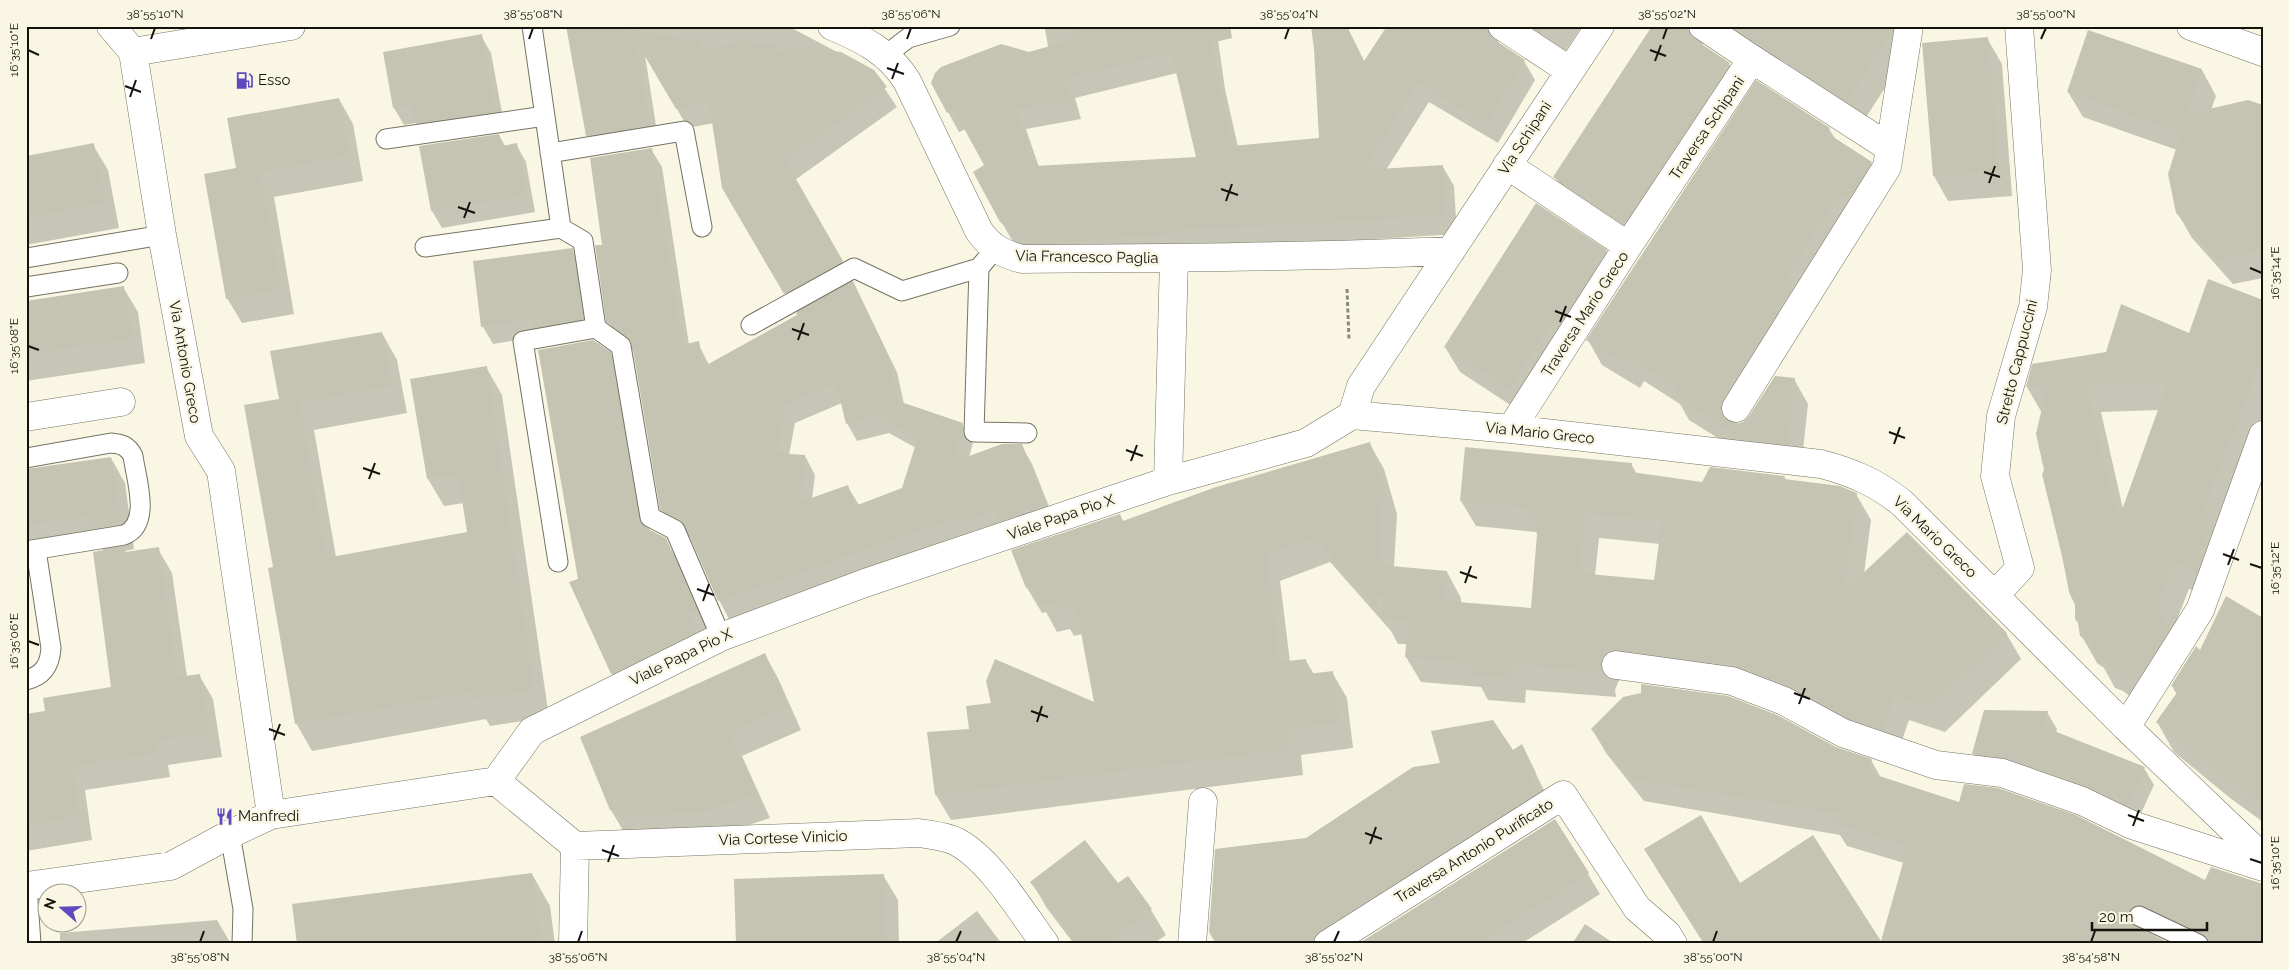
<svg xmlns="http://www.w3.org/2000/svg" width="2289" height="970" font-family="Raleway,sans-serif">
	<style>
		.shadow { fill: #0003; fill-rule: evenodd }
		.building { fill: #c5c3b2; fill-rule: evenodd }
		.lines { fill: none; stroke-linecap: round; stroke-linejoin: round }
		.service-casing { stroke: #757363; stroke-width: 21 }
		.minor-casing { stroke: #757363; stroke-width: 29 }
		.path { stroke: #8a897c; stroke-width: 3; stroke-dasharray: 4 2.5; stroke-linecap: butt }
		.service { stroke: #fff; stroke-width: 19 }
		.minor { stroke: #fff; stroke-width: 28 }
		.ticks { fill: none; stroke: #13120c; stroke-width: 2 }
		.labels { text-anchor: middle; stroke-width: 5; stroke-linejoin: round; paint-order: stroke }
		.poi-label { font-size: 15px; fill: #13120c; stroke: #f9f7e4; text-anchor: start }
		.street-label { font-size: 15px; fill: #13120c; stroke: #f9f7e4 }
		.neatline { fill: none; stroke: #13120c; stroke-width: 2 }
		.ticks-label { font-size: 12px; text-anchor: middle; fill: #13120c }
	</style>
	<rect width="100%" height="100%" fill="#f9f7e4"/>
	<path class="shadow" d="M588,26H788L873,71L897,107L795,180L853,281L852,282L897,372L904,404L962,424L973,442L969,458L1021,445L1032,464L1056,524L973,534L729,619L719,600L692,538L672,528L661,509L635,352L618,340L608,321L603,246L651,149L662,167L689,345L698,343L709,365L799,316L723,187L714,123L688,128L645,55L659,145L598,155L587,135ZM842,403L847,423L857,441L889,433L916,448L903,489L859,505L848,487L812,499L815,475L805,456L789,455L795,423Z
		M1052,26H1216L1225,89L1238,147L1320,139L1346,26L1365,63L1388,26H1582L1563,55L1500,37L1498,42L1524,61L1535,80L1498,143L1429,102L1386,170L1443,167L1454,186L1457,234L1037,260L1013,242L1001,221L986,166L966,129L959,132L932,83L1050,58L1045,29ZM1177,73L1198,158L1039,167L1026,129L1081,119L1075,98Z
		M1661,26H1925L1861,125L1704,41L1702,46L1729,64L1743,88L1638,248L1569,201L1555,177Z
		M481,36L491,53L505,129L426,140L416,123L404,125L394,108Z
		M1987,38L2002,64L2012,196L1948,201L1934,176L1924,44Z
		M2202,70L2216,96L2211,110L2263,106V278L2233,284L2192,238L2177,212V150L2083,117L2068,92Z
		M339,99L353,124L363,181L274,197L294,314L242,323L227,298L238,169Z
		M1829,129L1836,140L1871,163L1885,187L1736,425L1743,423L1794,379L1808,404L1801,469L1737,450L1689,420L1680,404L1644,381L1640,388L1602,365L1588,340Z
		M499,135L505,146L516,144L526,162L535,212L442,228L432,211L421,147Z
		M93,145L108,170L119,228L26,245V157Z
		M572,250L582,267L592,336H541L493,344L483,327Z
		M1606,251L1620,277L1524,414L1460,372L1445,347Z
		M123,287L138,312L145,363L26,381V302Z
		M2263,302V423L2213,598L2189,589L2143,706L2123,691L2115,688L2104,668L2097,663L2081,635L2076,605L2070,592L2044,474L2046,470L2042,413L2027,387L2107,353L2190,335ZM2159,410L2123,509L2101,412Z
		M382,333L397,360L407,413L314,430L336,557L468,533L464,503L444,506L428,479L486,367L502,395L549,717L490,726L486,719L312,751L296,723L275,568L280,400Z
		M610,353L625,379L650,531L665,539L680,565L710,634L626,699L612,674L571,583L579,579Z
		M1370,444L1384,469L1397,514L1394,567L1447,572L1461,598V604L1532,610L1539,536L1536,532L1476,526L1461,501L1631,464L1637,474L1702,483L1784,477L1786,480L1856,494L1871,520L1864,574L2006,633L2021,659L1945,732L1909,720L1897,755L1753,692L1624,676L1618,682L1615,690L1616,697L1526,690L1525,703L1488,700L1481,687L1421,682L1406,657L1407,644H1398L1391,631L1330,562L1280,581L1290,662L1306,661L1314,674L1332,672L1347,698L1353,748L1301,755L1303,775L951,820L936,795L929,733L970,730L1096,704L1082,634L1074,636L1070,629L1057,632L1046,612L1042,613L1027,588L1123,522ZM1599,538L1660,544L1655,581L1595,576Z
		M111,458L125,483L134,549L125,551L127,553L158,549L172,573L187,677L199,675L213,699L222,757L168,765L170,777L85,790L92,840L26,851V715L46,712L113,688L104,551L98,542L26,553V471Z
		M2263,620V822L2230,798L2174,752L2157,722L2177,695L2172,686L2201,652Z
		M765,655L778,678L801,730L742,756L770,818L718,835L625,834L611,810Z
		M2047,712L2057,729L2056,733L2144,768L2154,785L2137,822L1983,771L1973,753Z
		M1592,729L1835,748L1871,760L1881,778L2263,944H2189L2152,928L2145,933L2168,944H1705L1740,884L1881,944L1904,863L1847,846L1840,835L1644,801L1606,753Z
		M1522,746L1546,794L1342,944H1217L1306,840L1512,752Z
		M1555,820L1600,894L1521,944H1360Z
		M532,874L550,906L555,944H298Z
		M883,875L898,900L899,944H737Z
		M1032,882L1118,885L1151,910L1166,935L1153,944H1074L1046,907Z
		M977,911L1002,944H934Z
		M217,920L231,944H60V933Z
		M1585,924L1615,944H1572Z"/>
	<path class="building" d="M566,26H607L699,41L700,50L752,40L753,46L776,43L777,52L801,47L841,52L874,70L887,87L785,160L843,261L784,294L722,188L709,102L676,109L636,41L649,125L586,136Z
		M1071,26H1230L1232,38L1211,43L1232,146L1319,138L1314,49L1311,26H1347L1364,61L1387,26H1487L1488,33L1493,39L1525,60L1487,124L1418,83L1363,170L1443,165L1446,215L1266,226L1180,228L1181,233L1067,242L1025,241L1000,222L973,172L984,165L954,110L947,113L931,83L935,73L941,67L1001,44L1029,52L1075,39ZM1173,52L1176,72L1196,157L1035,166L1016,109L1071,100L1064,79Z
		M1531,26H1545L1541,33Z
		M1652,26H1688L1689,33L1694,39L1730,63L1624,224L1553,177Z
		M1731,26H1893L1892,31L1847,102Z
		M2088,30L2202,69L2180,132L2067,92Z
		M482,34L495,112L415,123L412,105L393,108L383,52Z
		M1988,37L1999,171L1933,176L1922,43Z
		M1756,80L1830,128L1827,133L1872,162L1848,199L1840,194L1804,249L1785,282L1793,288L1739,372L1720,407L1722,415L1727,421L1735,424L1743,422L1749,416L1775,376L1795,378L1788,445L1728,438L1732,432L1674,396L1679,388L1630,358L1625,364L1586,340Z
		M339,98L349,156L260,172L281,289L226,299L204,174L236,168L227,118Z
		M2248,100L2263,105V250L2218,260L2176,213L2168,174L2187,114Z
		M499,134L502,146L517,143L526,195L431,211L419,146Z
		M94,143L105,203L26,217V156Z
		M652,148L682,345L699,341L703,367L797,315L796,313L853,281L887,352L898,401L963,423L953,462L1002,444H1022L1047,505L1000,521L996,510L963,521L962,516L718,601L685,526L680,520L660,510L632,344L628,337L606,322L595,245H602L590,158ZM836,383L846,424L878,415L918,437L902,488L855,506L848,485L800,502L805,455L776,453L785,405Z
		M1536,203L1607,250L1560,324L1554,320L1509,389L1444,347Z
		M573,248L583,319L534,328L533,319L481,327L473,261Z
		M2208,279L2263,300V354L2204,508L2209,514L2208,526L2205,546L2199,552L2201,560L2197,571L2173,562L2159,600L2163,621L2171,627L2137,680L2126,679L2106,663L2098,660L2092,644L2080,636L2078,623L2075,619V605L2069,592L2063,560L2042,474L2044,470L2036,434L2047,386L2026,387L2032,364L2106,352L2121,304L2189,333ZM2168,382L2118,521L2086,385Z
		M124,286L132,338L26,354V301Z
		M382,332L392,386L299,402L326,558L467,532L458,474L427,479L410,379L487,366L534,690L473,699L472,692L295,724L268,568L273,567L244,405L279,399L270,351Z
		M593,340L611,352L639,519L644,527L666,538L697,609L687,612L696,632L611,674L569,582L578,579L538,350Z
		M1370,442L1383,487L1379,565L1447,571L1445,601L1531,608L1538,522L1528,521L1530,508L1460,501L1465,447L1632,463L1631,472L1702,482L1710,467L1785,476L1784,479L1840,486L1857,493L1844,591L1907,532L2007,633L1930,707L1895,696L1882,730L1849,719L1791,687L1738,666L1618,650L1610,651L1603,656L1601,663L1602,672L1511,664L1510,678L1472,675V663L1405,657L1408,621L1382,618L1384,597L1377,596V608L1315,537L1266,555L1279,662L1306,659L1308,674L1333,671L1339,722L1287,729L1289,749L935,795L927,732L969,729L966,706L991,703L986,681L995,659L1094,702L1076,606L1058,611L1054,604L1041,606L1036,586L1026,588L1011,550L1120,514L1123,521L1216,487ZM1585,513L1662,520L1654,580L1579,573Z
		M111,457L121,524L90,529L88,516L26,525V469Z
		M124,546L125,552L159,547L177,677L200,674L209,733L155,741L157,753L72,766L79,816L26,825V714L45,711L43,698L111,687L93,552Z
		M2226,596L2263,618V806L2212,769L2156,722L2181,687L2171,686L2196,646L2200,650Z
		M765,653L788,706L729,732L757,794L704,812L625,816L610,810L580,737Z
		M1641,684L1728,696L1777,715L1836,747L1872,759L1867,772L1959,802L1964,784L1998,788L2076,815L2205,880L2211,867L2263,884V944H2209L2207,938L2203,934L2139,905L2129,911L2128,917L2130,923L2171,944H1704L1644,849L1701,815L1740,883L1813,835L1881,941L1908,845L1832,823L1844,815L1629,778L1591,729L1623,697L1641,693Z
		M1984,710L2048,711L2044,727L2145,767L2127,805L2087,786L2007,758L1972,754Z
		M1493,720L1513,750L1522,744L1536,773L1529,777L1538,792L1320,931L1314,936L1313,944H1216L1209,932L1215,849L1306,838L1413,767L1440,763L1431,731Z
		M1555,819L1589,873L1476,944H1358Z
		M1085,840L1118,883L1128,876L1152,909L1105,944H1077L1030,882Z
		M532,873L541,944H297L292,904Z
		M884,874L886,940L736,944L734,879Z"/>
	<g class="lines">
		<defs>
			<path id="service" d="M532,26L561,228L583,241L596,328L621,346L650,517L675,530L721,637
				M886,55L908,38L950,26
				M386,139L545,116
				M550,153L684,131L702,227
				M425,247L561,228
				M26,258L162,235
				M979,268L974,432L1027,433
				M26,287L118,273
				M751,325L854,268L902,291L979,268L995,249
				M26,458L111,443C122,444 128,446 133,456C136,479 152,524 124,535L26,551
				M558,562L523,341L596,328
				M26,680C43,676 50,665 51,648L36,550
				M230,834L243,909L242,944
				M27,886L31,944
				M2139,916L2198,944"/>
			<path id="minor" d="M111,26L133,52
				M832,26C863,39 889,52 907,81L979,231C991,248 1003,254 1022,259C1165,258 1308,257 1451,251
				M1502,26L1570,71
				M2191,26L2263,52
				M133,52L162,235L199,436L221,471L271,815
				M133,52L291,26
				M1752,59L1890,148
				M1507,165L1628,246
				M1736,408L1887,167L1909,26
				M1352,415L1511,429L1821,464C1852,472 1877,483 1902,503L2126,727L2263,858
				M1352,415L1361,386L1600,26
				M26,417L121,402
				M1511,429L1628,246L1752,59L1703,26
				M1168,481L1174,258
				M1995,595L2020,568L1995,476L2001,416L2033,307L2037,270L2019,26
				M1616,665L1732,681L1784,701L1843,733L1936,765L2002,773L2082,801L2132,825L2263,867
				M2126,727L2200,610L2263,435
				M496,781L575,846L919,833C931,835 946,836 957,842C991,860 1022,913 1045,944
				M26,886L171,866L230,834L271,815L496,781L532,731L721,637L865,583L1168,481L1306,443L1352,415
				M573,944L575,846
				M1192,944L1203,802
				M1328,944L1563,795L1637,908L1667,934L1673,944"/>
		</defs>
		<use href="#service" class="service-casing"/>
		<use href="#minor" class="minor-casing"/>
		<path class="path" d="M1347,289L1349,340"/>
		<use href="#service" class="service"/>
		<use href="#minor" class="minor"/>
	</g>
	<path class="ticks" d="M151,39L155,28M529,39L533,28M907,39L911,28M1285,39L1289,28M1663,39L1667,28M2041,39L2046,28M28,50L39,55M1650,50L1666,56M1655,61L1661,45M887,68L904,74M892,79L898,63M125,86L141,92M130,97L136,80M1984,172L2000,177M1989,183L1995,166M1221,189L1238,195M1226,201L1232,184M458,207L475,213M464,218L470,202M2250,268L2262,273M1555,311L1571,317M1560,322L1566,306M792,329L809,335M798,340L804,323M28,346L39,350M1889,432L1905,438M1894,444L1900,427M1126,450L1143,456M1131,461L1137,445M363,468L380,474M369,479L375,463M2223,554L2239,560M2250,564L2262,568M2228,565L2234,549M1460,572L1477,578M1465,583L1471,566M697,589L714,595M703,601L709,584M28,641L39,645M1794,693L1810,699M1799,704L1805,688M1031,711L1048,717M1037,722L1042,706M269,729L285,735M274,740L280,724M2128,815L2144,821M2133,826L2139,810M1365,833L1382,839M1370,844L1376,827M602,850L619,856M2250,859L2262,863M608,862L614,845M200,942L204,931M578,942L582,931M956,942L961,931M1334,942L1339,931M1713,942L1717,931M2091,942L2095,931"/>
	<defs>
		<symbol id="fuel-bare" viewBox="-9 -9 18 18"><path d="M-5.5-6h7V0h2V4h1.3V-2.5L3-4.5l.8-.8L6-3V5H2.5V1h-1V6h-7ZM-4.2-4.7v3.2H.2V-4.7Z" fill="#5f48c0" stroke="#f9f7e4" stroke-width="2.5" paint-order="stroke"/></symbol>
		<symbol id="restaurant-bare" viewBox="-9 -9 18 18"><path d="M-5-6h1v4h1v-4h1v4h1v-4h1v5L-1.5 .5V6h-2V.5L-5-1ZM5-6V6H3V1.5H1.5Q1.5-4 5-6Z" fill="#5f48c0" stroke="#f9f7e4" stroke-width="2.5" paint-order="stroke"/></symbol>
	</defs>
	<g fill-rule="evenodd">
		<use href="#fuel-bare" x="232" y="68" width="25" height="25"/>
		<use href="#restaurant-bare" x="212" y="804" width="25" height="25"/>
	</g>
	<g class="labels">
		<g class="poi-label">
			<text x="258" y="85">Esso</text>
			<text x="238" y="821">Manfredi</text>
		</g>
		<g class="street-label">
			<text transform="translate(1707 128) rotate(-56)" y="5">Traversa Schipani</text>
			<text transform="translate(1525 138) rotate(-57)" y="5">Via Schipani</text>
			<text transform="translate(1087 257) rotate(1)" y="5">Via Francesco Paglia</text>
			<text transform="translate(1585 314) rotate(-57)" y="5">Traversa Mario Greco</text>
			<text transform="translate(185 362) rotate(80)" y="5">Via Antonio Greco</text>
			<text transform="translate(2017 362) rotate(-76)" y="5">Stretto Cappuccini</text>
			<text transform="translate(1540 433) rotate(6)" y="5">Via Mario Greco</text>
			<text transform="translate(1061 517) rotate(-19)" y="5">Viale Papa Pio X</text>
			<text transform="translate(1935 537) rotate(44)" y="5">Via Mario Greco</text>
			<text transform="translate(681 657) rotate(-26)" y="5">Viale Papa Pio X</text>
			<text transform="translate(783 838) rotate(-2)" y="5">Via Cortese Vinicio</text>
			<text transform="translate(1474 851) rotate(-32)" y="5">Traversa Antonio Purificato</text>
		</g>
	</g>
	<rect width="2289" height="970" fill="none" stroke="#f9f7e4" stroke-width="55"/>
	<g transform="translate(62 908) rotate(290)"><circle r="24" fill="#f9f7e4" stroke="#9d9b8e"/>
	<path d="M0-4L9 19L0 12L-9 19Z" fill="#5f48c0"/>
	<text y="-8" font-size="14" font-weight="bold" text-anchor="middle" fill="#13120c">N</text>
	</g>
	<path d="M2092 922v8h115v-8" fill="none" stroke="#13120c" stroke-width="2.5"/>
	<text x="2099" y="922" font-size="15" fill="#13120c" stroke="#f9f7e4" stroke-width="4" paint-order="stroke">20 m</text>
	<rect x="28" y="28" width="2234" height="914" class="neatline"/>
	<g class="ticks-label">
		<text x="155" y="18">38°55'10"N</text>
		<text x="533" y="18">38°55'08"N</text>
		<text x="911" y="18">38°55'06"N</text>
		<text x="1289" y="18">38°55'04"N</text>
		<text x="1667" y="18">38°55'02"N</text>
		<text x="2046" y="18">38°55'00"N</text>
		<text transform="translate(14 50) rotate(-90)" y="4">16°35'10"E</text>
		<text transform="translate(2275 273) rotate(-90)" y="4">16°35'14"E</text>
		<text transform="translate(14 346) rotate(-90)" y="4">16°35'08"E</text>
		<text transform="translate(2275 568) rotate(-90)" y="4">16°35'12"E</text>
		<text transform="translate(14 641) rotate(-90)" y="4">16°35'06"E</text>
		<text transform="translate(2275 863) rotate(-90)" y="4">16°35'10"E</text>
		<text x="200" y="961">38°55'08"N</text>
		<text x="578" y="961">38°55'06"N</text>
		<text x="956" y="961">38°55'04"N</text>
		<text x="1334" y="961">38°55'02"N</text>
		<text x="1713" y="961">38°55'00"N</text>
		<text x="2091" y="961">38°54'58"N</text>
	</g>
</svg>
